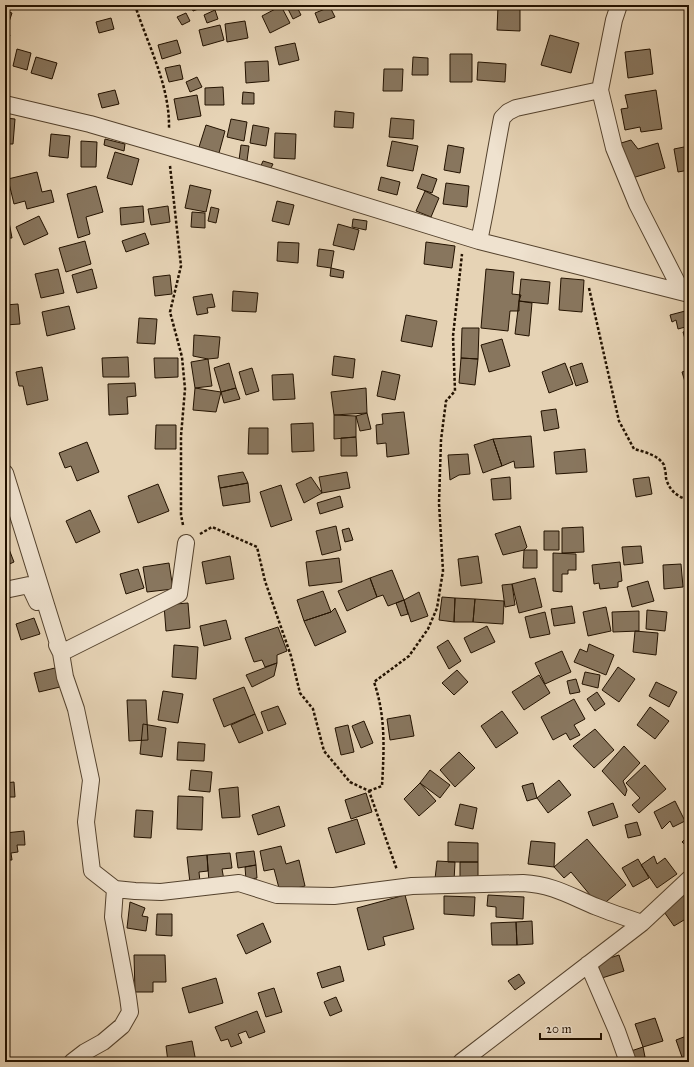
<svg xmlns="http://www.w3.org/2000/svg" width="694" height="1067" font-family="'IM FELL Great Primer',serif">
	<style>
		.building { fill: #88765e; stroke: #231200 }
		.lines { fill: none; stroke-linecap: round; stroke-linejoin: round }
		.street-casing { stroke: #54422d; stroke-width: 18 }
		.path { stroke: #231200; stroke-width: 2.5; stroke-dasharray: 3 2; stroke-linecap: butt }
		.street { stroke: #efe2cf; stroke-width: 16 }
	</style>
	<rect width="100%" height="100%" fill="#e6d3b5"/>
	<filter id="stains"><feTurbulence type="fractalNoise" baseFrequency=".005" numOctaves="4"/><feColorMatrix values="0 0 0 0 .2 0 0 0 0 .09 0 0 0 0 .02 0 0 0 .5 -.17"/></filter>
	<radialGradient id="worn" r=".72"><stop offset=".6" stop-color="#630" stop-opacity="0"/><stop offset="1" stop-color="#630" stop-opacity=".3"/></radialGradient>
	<path class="building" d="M191,5H209L193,11Z
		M286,5H296L301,15L293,19Z
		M281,6L290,23L270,33L262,16Z
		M498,6H520V31L497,30Z
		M330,7L335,17L319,23L315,13Z
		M215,10L218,19L207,23L204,15Z
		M5,11L12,13L9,22L5,21Z
		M186,13L190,21L182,25L177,17Z
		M111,18L114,29L99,33L96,22Z
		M245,21L248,38L227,42L225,24Z
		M220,25L224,40L203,46L199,30Z
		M5,33L10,35L5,48Z
		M550,35L579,43L571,73L541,65Z
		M177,40L181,53L162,59L158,45Z
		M295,43L299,60L279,65L275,47Z
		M17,49L31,53L27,70L13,66Z
		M650,49L653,74L628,78L625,52Z
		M450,54H472V82H450Z
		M36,57L57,63L52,79L31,73Z
		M413,57L428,58V75H412Z
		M268,61L269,81L246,83L245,62Z
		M478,62L506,64L505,82L477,80Z
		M180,65L183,79L169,82L165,68Z
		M384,69H403L402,91H383Z
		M197,77L202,87L190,92L186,82Z
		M223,87L224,105H205V88Z
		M115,90L119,104L102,108L98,94Z
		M656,90L662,129L641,132L640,127L625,130L621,109L628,108L625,95Z
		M243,92L254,93V104H242Z
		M197,95L201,116L178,120L174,99Z
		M335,111L354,113L353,128L334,127Z
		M5,118L15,119L13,144H5Z
		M391,118L414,120L413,139L389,137Z
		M231,119L247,122L244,141L227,137Z
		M206,125L225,131L219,153L199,147Z
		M253,125L269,128L266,146L250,143Z
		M275,133L296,134L295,159L274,158Z
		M51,134L70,136L68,158L49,156Z
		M105,139L125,144L124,151L104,145Z
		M631,140L638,149L658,143L665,168L629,179L618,144Z
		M81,141L97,142L96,167H81Z
		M392,141L418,146L413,171L387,166Z
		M241,145L249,146L247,161L239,160Z
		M448,145L464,148L460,173L444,170Z
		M689,146V170L678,172L674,149Z
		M115,152L139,159L132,185L107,178Z
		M263,161L273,164L269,172L260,168Z
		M37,172L42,192L51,190L54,202L27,209L25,201L14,204L8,179Z
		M422,174L437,179L432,193L417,188Z
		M381,177L400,182L397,195L378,190Z
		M446,183L469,186L467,207L443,204Z
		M190,185L211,190L206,212L185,208Z
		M96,186L103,212L86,217L90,234L78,238L67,194Z
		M425,191L439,198L431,217L416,211Z
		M277,201L294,205L289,225L272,221Z
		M143,206L144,222L121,225L120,208Z
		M168,206L170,222L151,225L148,209Z
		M211,207L219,209L216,223L208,221Z
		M7,211L12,238H5V212Z
		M192,212L205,213V228L191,227Z
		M39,216L48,234L24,245L16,227Z
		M353,219L367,221L366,230L352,227Z
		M338,224L359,230L354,250L333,245Z
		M145,233L149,244L126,252L122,241Z
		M85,241L91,264L66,272L59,248Z
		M278,242L299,243L298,263L277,261Z
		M426,242L455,246L452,268L424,264Z
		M319,249L334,251L331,268L317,266Z
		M331,268L344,271L343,278L330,276Z
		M58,269L64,293L41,298L35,274Z
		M92,269L97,288L77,293L72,275Z
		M486,269L514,272L512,294L521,295L519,301V311H510L508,331L481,328Z
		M170,275L172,294L155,296L153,277Z
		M561,278L584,280L582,312L559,310Z
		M521,279L550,282L548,304L519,301Z
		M233,291L258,293L256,312L232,311Z
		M212,294L215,307L207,308L208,313L197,315L193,297Z
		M519,301L532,303L529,336L515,334Z
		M18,304L20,324L5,325V305Z
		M69,306L75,329L47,336L42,312Z
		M689,310V326L678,329L676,320L672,322L670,315Z
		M406,315L437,321L432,347L401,341Z
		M139,318L157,319L155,344L137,343Z
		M462,328H479L478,359L461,358Z
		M689,330V353L683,332Z
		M194,335L220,337L218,358L208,359L193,356Z
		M502,339L510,366L489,372L481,345Z
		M334,356L355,359L353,378L332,375Z
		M128,357L129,377H103L102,358Z
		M154,358H178V377L155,378Z
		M461,358L478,359L475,385L459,383Z
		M208,359L212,386L195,388L191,362Z
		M229,363L236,388L221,392L214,368Z
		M565,363L573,384L549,393L542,372Z
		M582,363L588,382L576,386L570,367Z
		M42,367L48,400L27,405L23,386H19L16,372Z
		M252,368L259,391L246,395L239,372Z
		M689,370V395L682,372Z
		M382,371L400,375L395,400L377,396Z
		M293,374L295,399L273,400L272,375Z
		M135,383L136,396L127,397L128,414L109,415L108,384Z
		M195,388L221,392L216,412L193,410Z
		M236,388L240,399L224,403L221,392Z
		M366,388L367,413L334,415L331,392Z
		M556,409L559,428L544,431L541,411Z
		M404,412L409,454L387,457L386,443L377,444L376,425L383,424L382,414Z
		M367,413L371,429L360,431L356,416Z
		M334,415L356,416V437L334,439Z
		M313,423L314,451L292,452L291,424Z
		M156,425H176V449H155Z
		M249,428H268V454H248Z
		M531,436L534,467L515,468L514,461L502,466L493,439Z
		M356,437L357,456H341V438Z
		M493,439L502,466L483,473L474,445Z
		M87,442L99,472L77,481L71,466L65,468L59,453Z
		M585,449L587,472L556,474L554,452Z
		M468,454L470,474L459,475L450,480L448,455Z
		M243,472L248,483L220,488L218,476Z
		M347,472L350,488L322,493L319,477Z
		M311,477L322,493L304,503L296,484Z
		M510,477L511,499L493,500L491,479Z
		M649,477L652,494L636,497L633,479Z
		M248,483L250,502L223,506L220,488Z
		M158,484L169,511L138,523L128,496Z
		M281,485L292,520L271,527L260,492Z
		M340,496L343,507L320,514L317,503Z
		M9,499L14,515L5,518V500Z
		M90,510L100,532L76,543L66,521Z
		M336,526L341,550L322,555L316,531Z
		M520,526L527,547L524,550L503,555L495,534Z
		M583,527L584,552L562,553V528Z
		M349,528L353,540L345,542L342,530Z
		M544,531H559V550H544Z
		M7,544L14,562L5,566V545Z
		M641,546L643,563L624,565L622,547Z
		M524,550H537V568H523Z
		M553,553L576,554V570H568V574H562V592L553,591Z
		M230,556L234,579L206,584L202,562Z
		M478,556L482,583L461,586L458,559Z
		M339,558L342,582L309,586L306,562Z
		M620,562L622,581L618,582V587L600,589L599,583L594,584L592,565Z
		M169,563L173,589L147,592L143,567Z
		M681,564L683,587L664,589L663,565Z
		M138,569L144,588L126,594L120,574Z
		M392,570L404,600L388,606L383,595L377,597L370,578Z
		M370,578L377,597L347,611L338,591Z
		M535,578L542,607L519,613L512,584Z
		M648,581L654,601L632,607L627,587Z
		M512,584L515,605L505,607L502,585Z
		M323,591L331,612L304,621L297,600Z
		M419,592L428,616L411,622L404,600Z
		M442,597L455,598L454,622L439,620Z
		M455,598L475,599L473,622H454Z
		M475,599L504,601L503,624L473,622Z
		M404,600L408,614L401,616L396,603Z
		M188,603L190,628L166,631L164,605Z
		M572,606L575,623L554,626L551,609Z
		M606,607L611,631L588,636L583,612Z
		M335,608L346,632L315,646L304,621L331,612Z
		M647,610L667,612L665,631L646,629Z
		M639,611V631L613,632L612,612Z
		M545,612L550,634L530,638L525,617Z
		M34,618L40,634L21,640L16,624Z
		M226,620L231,639L204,646L200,626Z
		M487,626L495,642L471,653L464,638Z
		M278,627L287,651L277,655V663L265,667L262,660L254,662L245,638Z
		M635,631L658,633L656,655L633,652Z
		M448,640L461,661L449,669L437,647Z
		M589,644L614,655L606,675L574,662L580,649L587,652Z
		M174,645L198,647L196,679L172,677Z
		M562,651L571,672L545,684L535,663Z
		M277,663L274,676L252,687L246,675Z
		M618,667L635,679L619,702L602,690Z
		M55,668L60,687L39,692L34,673Z
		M457,670L468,682L454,695L442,683Z
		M585,672L600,675L598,688L582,684Z
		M539,675L550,693L524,710L512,692Z
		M576,679L580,692L570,694L567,681Z
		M656,682L677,692L669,707L649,696Z
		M244,687L255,714L224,727L213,699Z
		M163,691L183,694L178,723L158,720Z
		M597,692L605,704L595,711L587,699Z
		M574,699L585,719L574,725L580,735L570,740L566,733L553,740L541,717Z
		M127,700H146L148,740L129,741Z
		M278,706L286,724L268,731L261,712Z
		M650,707L669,721L655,739L637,725Z
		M502,711L518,733L496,748L481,726Z
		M255,714L263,733L239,743L231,725Z
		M410,715L414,736L390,740L387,719Z
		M364,721L373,743L361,748L352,726Z
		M143,724L166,728L162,757L140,754Z
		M348,725L354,752L341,755L335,728Z
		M595,729L614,750L594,768L573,746Z
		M178,742L205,744L204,761L177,760Z
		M624,746L640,763L623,781L627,790L625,796L602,771Z
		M459,752L475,768L455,787L440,770Z
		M645,765L666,789L639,813L632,805L640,798L626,783Z
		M191,770L212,772L210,792L189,790Z
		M430,770L450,785L440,798L420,783Z
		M689,771V788L687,772Z
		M559,780L571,795L548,813L537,798Z
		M14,782L15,797H5V783Z
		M420,783L436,801L419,816L404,799Z
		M533,783L537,798L527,801L522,786Z
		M238,787L240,817L222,818L219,789Z
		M366,793L372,812L351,819L345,800Z
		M178,796L203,797L202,830L177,829Z
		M675,801L685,821L673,827L670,821L662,829L654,812Z
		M613,803L618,817L593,826L588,812Z
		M460,804L477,808L473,829L455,825Z
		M279,806L285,826L258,835L252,815Z
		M136,810L153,811L151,838L134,837Z
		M357,819L365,844L336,853L328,828Z
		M637,822L641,835L628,838L625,825Z
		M24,831L25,845H17L18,852L11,853L12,860H5V833Z
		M689,835V848L682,842Z
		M587,839L626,885L600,907L571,872L564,878L554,867Z
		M531,841L555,843L554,867L528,864Z
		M448,842L478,843V862H448Z
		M281,846L286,864L299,860L305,886L280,892L274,869L264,871L260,851Z
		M254,851L256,865L238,868L236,853Z
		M230,853L232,868L222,869L224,880L209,882L207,855Z
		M207,855L208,871L199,872L200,882L190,883L187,857Z
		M654,856L657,864L665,858L677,874L657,888L641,865Z
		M638,859L649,878L633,887L622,868Z
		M437,861L455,862L454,881L435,879Z
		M460,862H478V881L460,882Z
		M256,865L257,878L246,880L245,867Z
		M689,888V917L674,926L662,909Z
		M405,895L414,929L383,937L385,945L368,950L357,908Z
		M488,895L524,897L523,919L496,917V907L487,906Z
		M444,896L475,897L474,916L444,914Z
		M130,902L145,908L142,916L148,917L146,931L127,928Z
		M157,914H172V936L156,935Z
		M532,921L533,944L517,945L516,922Z
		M516,922L517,945H492L491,923Z
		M263,923L271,942L246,954L237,935Z
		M134,955H165L166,982H153V992H135Z
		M619,955L624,971L602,978L597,962Z
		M340,966L344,981L322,988L317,973Z
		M519,974L525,983L515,990L508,981Z
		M216,978L223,1003L189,1013L182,988Z
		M274,988L282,1012L266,1017L258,993Z
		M336,997L342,1011L330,1016L324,1002Z
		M257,1011L265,1032L249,1038L246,1031L238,1034L242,1043L231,1047L228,1039L221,1041L215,1027Z
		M655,1018L663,1041L643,1047L635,1024Z
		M689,1035V1057L683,1060L676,1040Z
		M192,1041L196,1062H168L166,1046Z
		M643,1047L645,1057L631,1062L628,1052Z"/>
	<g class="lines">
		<defs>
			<path id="street" d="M600,90L614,148L637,204L682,292
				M5,104L90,124L272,177L479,241L689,294
				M479,241C488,200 494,159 502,118L508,112L516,108L600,90L614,20L619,5
				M5,473L61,653L65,677L76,709L91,780L86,822L92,871L115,889L113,917L128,997L130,1012L122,1026L103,1042L85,1052L72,1062
				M5,590L29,585L37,602
				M57,645L61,653L179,594L186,543
				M115,889L135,891L161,892L239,883L277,895L334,896L412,886L523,883C554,885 570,896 597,907C612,913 627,918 642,923
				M588,964L617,1031L628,1062
				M461,1062L642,923L689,879"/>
		</defs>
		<use href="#street" class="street-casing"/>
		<path class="path" d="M135,5C148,46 170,85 169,129
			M170,166L181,266L170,312L182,357L185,389L181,436V515L183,525
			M589,288L619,421L634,449C645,452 658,455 664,465C665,469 666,474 666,478C669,490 677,497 689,500
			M200,534L212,527L257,547L265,581L291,656L300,693L313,709L324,751L350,782L369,791L397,870
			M369,791L382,786C384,750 386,717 374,682L409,656L428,629L437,608L443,571L439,503L441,440L446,401L455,391L453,336L462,254"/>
		<use href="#street" class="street"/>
	</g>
	<rect width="694" height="1067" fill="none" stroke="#e6d3b5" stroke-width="20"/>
	<rect x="6" y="6" width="682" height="1055" fill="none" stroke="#231200" stroke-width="2"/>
	<rect x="10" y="10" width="674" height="1047" fill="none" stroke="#231200"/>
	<path d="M540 1033v6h61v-6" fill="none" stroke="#231200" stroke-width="2"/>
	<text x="546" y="1033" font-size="12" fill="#231200" stroke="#efe2cf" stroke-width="3" paint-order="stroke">20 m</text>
	<rect width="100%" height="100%" filter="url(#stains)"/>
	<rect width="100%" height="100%" fill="url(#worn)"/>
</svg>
